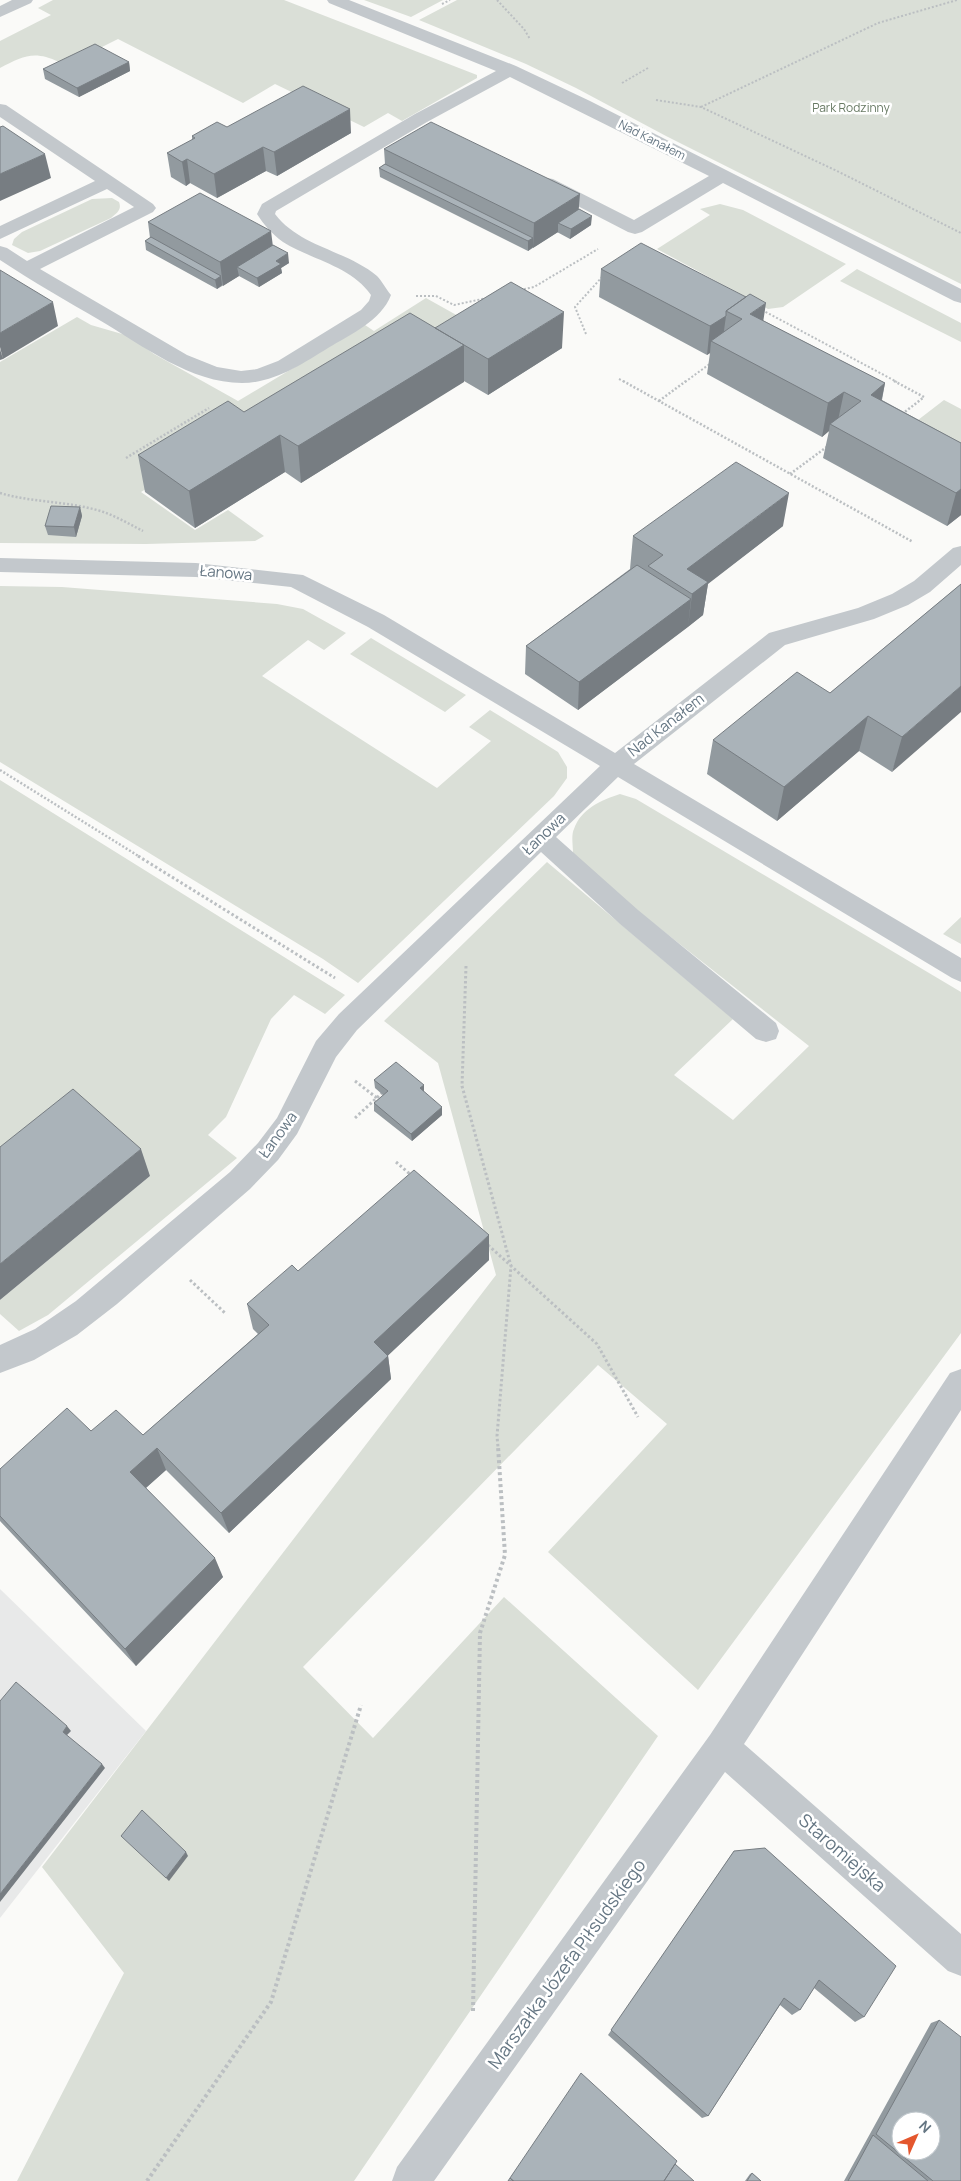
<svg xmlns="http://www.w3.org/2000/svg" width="961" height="2181" font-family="Manrope,sans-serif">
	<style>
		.built { fill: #e8e9e9 }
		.green { fill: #dadfd7 }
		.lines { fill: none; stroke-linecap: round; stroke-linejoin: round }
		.path-far3 { stroke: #bbbfc2; stroke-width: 2; stroke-dasharray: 2 2; stroke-linecap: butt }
		.path-far2 { stroke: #bbbfc2; stroke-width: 2.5; stroke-dasharray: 2 2; stroke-linecap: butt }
		.path-far1 { stroke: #bbbfc2; stroke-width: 3; stroke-dasharray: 2.5 2.5; stroke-linecap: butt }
		.path { stroke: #bbbfc2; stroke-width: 4; stroke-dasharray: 3 3; stroke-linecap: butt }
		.minor { fill: #c3c8cc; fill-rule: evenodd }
		.wall { fill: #929a9f }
		.shaded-wall { fill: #777d82 }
		.building { fill: #aab3b9; stroke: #777d82; fill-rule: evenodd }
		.labels { text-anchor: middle; stroke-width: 5; stroke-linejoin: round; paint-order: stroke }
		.far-park-label { font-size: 12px; fill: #687a64; stroke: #fff }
		.far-street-label { font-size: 12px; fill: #657683; stroke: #fff }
		.street-label { font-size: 15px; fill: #657683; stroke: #fff }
		.near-street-label { font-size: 18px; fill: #657683; stroke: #fff }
	</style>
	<rect width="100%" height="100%" fill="#fafaf8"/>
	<path class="built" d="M0,1589L146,1731L0,1918Z"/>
	<path class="green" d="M53,0H284L477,75V78L402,121L388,113L364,127L275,84L243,103L118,39L90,53L84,49L59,62C34,50 23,56 0,68V41L51,15L38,8Z
		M364,0H443L411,17Z
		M457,0H961V284L666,136L576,88L526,64L419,20Z
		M112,198L119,202C122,210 117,213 111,218L40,251L28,253L12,245L14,239L22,232L92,199Z
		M720,204L743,210L846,264L783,307L768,309L657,249L710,215L700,209Z
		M857,269L961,323V342L840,281Z
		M426,298L485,331L233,436L141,492L195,530L228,510L264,536L255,541L146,544L0,543V362L77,317L91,325L129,336L154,354L238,401L365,325L374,331Z
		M944,400L961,409V443L918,420Z
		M0,586L62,587L277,604L303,609L346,633L324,650L308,640L262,676L437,788L491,741L469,727L490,710L558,752L567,767V778L554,796L358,983L323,959L0,762Z
		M371,638L466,695L445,712L350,654Z
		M0,780L345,995L325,1014L294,995L271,1019L226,1117L208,1135L237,1158L48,1315L19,1331L0,1314V1300L150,1176L0,1184Z
		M620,794L636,799L961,992V1333L698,1690L548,1552L667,1424L598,1365L303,1667L373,1738L504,1597L658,1736L354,2181H17L124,1973L42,1867L496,1275L438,1063L384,1021L547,862L733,1019L674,1075L733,1120L809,1046L601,882L573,853C573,846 571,835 574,829C581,809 601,800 620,794Z
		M961,917V944L943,934Z"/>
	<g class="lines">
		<path class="path-far3" d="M497,0L524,29L530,39
			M442,4L450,0
			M622,83L648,68
			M656,100L701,107L837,171L961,233
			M701,107L878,23L957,0
			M520,290L534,287L598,249
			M416,296H436L454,305L487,298
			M762,310L897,382
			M586,334L575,307L602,277
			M619,379L625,382
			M685,382L711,363"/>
		<path class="path-far2" d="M623,381L913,542
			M894,381L924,397L901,415
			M659,401L686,381
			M126,458L209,408
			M790,474L828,446
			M0,493C30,502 62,501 93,509C111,513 127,523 143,531
			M0,770L140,857"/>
		<path class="path-far1" d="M138,856L335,978
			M466,966L462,1086L511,1266L497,1436L498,1447
			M355,1081L377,1098
			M355,1118L382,1093
			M396,1162L411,1175
			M488,1245L597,1344L638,1417
			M190,1280L226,1314"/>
		<path class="path" d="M473,2011L480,1633L505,1555L498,1446
			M147,2181L271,2002L361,1705"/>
		<path class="minor" d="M12,0H33L31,3L0,17V6Z
			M327,0H349L516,66L590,101L961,289V303L954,301L723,183L642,232L635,234L628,232L541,187L538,183L541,179L547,178L553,179L634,220L709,176L510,77L427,122L276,211L275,214C300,247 346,250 377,276C382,281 386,289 391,295C381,321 351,334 328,348C302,364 274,383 242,383C191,383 143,346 101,321C67,301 33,282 0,260V246L7,248L27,261L134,207L107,189L0,239V226L95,181L0,117V104L6,105L153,204L156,208L153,212L40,269L187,355L217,367L241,371L257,369L278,361L361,310L369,301L371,295C351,266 312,260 283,242C272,234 264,225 257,214L262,204L415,114L496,71L329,3Z
			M961,546V565L930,592L908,605L874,619L785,645L634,764L961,958V982L952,978L618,777L556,837L638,910L776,1023L779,1031L776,1039L766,1042L756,1039L620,924L541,852L357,1030L336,1057L297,1134L278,1160L250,1189L117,1304L77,1335L34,1360L0,1373V1345L35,1329L76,1301L230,1172L258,1143L277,1118L316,1041L339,1014L600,766L368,627L291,587L196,577L0,572V558L196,563L303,575L384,615L615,753L769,633L858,608L892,594L914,581L953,548Z
			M961,1369V1410L744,1744L961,1934V1976L948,1971L725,1772L434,2181H392L397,2167L710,1735L950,1373Z"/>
	</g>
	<path class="wall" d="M129,62L130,71L79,97L45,79L43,69Z
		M227,127L351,133L277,176L266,171L217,198L190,183L186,186L171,177L167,153L192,140V136Z
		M384,149L579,209L591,225L570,239L557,232H558L528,251L380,177L379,168L385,164Z
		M148,222L273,245L289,263L281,268L282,273L259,287L239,276L217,289L146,250L145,241L150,238Z
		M601,269L764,321L885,383L882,400L961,443V515L947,526L823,458L829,431L822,437L707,374L710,353L707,355L599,297Z
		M435,328L562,348L488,395L464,381L301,483L285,472L195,528L145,492L138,455L244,412Z
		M80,507L82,516L76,537L48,535L45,526Z
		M783,526L708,583L703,615L578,710L525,674L526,646L630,569L633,536Z
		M961,584L892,772L859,751L777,821L707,774L713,740L830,693Z
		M374,1080L424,1085V1092L442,1115L412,1141L374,1111V1103L383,1095L375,1088Z
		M489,1260L388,1355L391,1379L229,1533L166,1470L146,1488L223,1577L136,1666L0,1521V1469L91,1431L143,1435L258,1334L253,1329L247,1304L298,1271Z
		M734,1851L864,2017L855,2022L814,1988L800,2010L792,2015L780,2005L708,2116L702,2118L608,2035Z
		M939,2020L961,2181H844L931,2023Z
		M752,2173L761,2181H745L750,2174Z"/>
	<path class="shaded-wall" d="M129,62L130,71L79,97L77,88Z
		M350,109L351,133L277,176L274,152Z
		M263,147L266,171L217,198L214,174Z
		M45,154L51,178L0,201V174Z
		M187,159L190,183L186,186L182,162Z
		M580,194L578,218L558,223V232L533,248L534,223Z
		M592,216L591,225L570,239L571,229Z
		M271,231L274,255L237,267L239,276L223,286L220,262Z
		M533,238V247L528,251V241Z
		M288,253L289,263L281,268L282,273L259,287L257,278L276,261Z
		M221,276L222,285L217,289L215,280Z
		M53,302L58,326L3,359L0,347V333Z
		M766,303L761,336L750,314Z
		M564,312L562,348L488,395V359Z
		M726,316L722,345L711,341L710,353L707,355L710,326Z
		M464,345V382L301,483L298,446Z
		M0,349L3,359L0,360Z
		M885,383L878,417L871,395Z
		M844,392L837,425L830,424L829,431L822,437L828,403Z
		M280,435L285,472L195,528L189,491Z
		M961,489V515L947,526L956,493Z
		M789,493L783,526L708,584L703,615L688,627L692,594L687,569Z
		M80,507L82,516L76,537L74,527Z
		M691,599L688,627L578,710L579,682Z
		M961,686V712L892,772L902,737Z
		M868,716L859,751L777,821L784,787Z
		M424,1085V1093L420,1088Z
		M442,1107V1115L412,1141L411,1134Z
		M141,1149L150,1176L0,1300V1264Z
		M489,1235V1260L377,1366L374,1342Z
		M388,1356L391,1379L229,1533L221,1513Z
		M157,1448L166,1470L140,1493L130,1472Z
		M215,1558L223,1577L136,1666L125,1649Z
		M67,1726L71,1731L66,1736L63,1732Z
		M102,1764L105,1768L0,1902V1894Z
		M186,1852L188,1856L169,1881L166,1878Z"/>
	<path class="building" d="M95,44L129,62L77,88L43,69Z
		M303,86L350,109L274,152L263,147L214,174L187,159L182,162L167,153L195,138L192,136L217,122L227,127Z
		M431,122L580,194L534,223L384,149Z
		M3,126L45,154L0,174V127Z
		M385,164L533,238L528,241L379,168Z
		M200,193L271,231L220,262L148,222Z
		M579,209L592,216L571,229L558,223Z
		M151,237L221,276L215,280L145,241Z
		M641,243L746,297L726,311V316L710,326L601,269Z
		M273,245L288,253L276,261L281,264L257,278L237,267Z
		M0,270L53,302L0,333Z
		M511,282L564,312L488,359L435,328Z
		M750,294L766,303L750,314L885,383L871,395L961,443V489L956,493L830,424L861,401L844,392L828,403L711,341L742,319L726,311Z
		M410,313L464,345L298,446L280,435L189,491L138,455L228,401L244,412Z
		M736,462L789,493L687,569L708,582L692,594L648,566L663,555L633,536Z
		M51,506L80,507L74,527L45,526Z
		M637,565L691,599L579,682L526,646Z
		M961,584V686L902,737L868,716L784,787L713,740L797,672L830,693Z
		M396,1062L424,1085L420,1088L442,1107L411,1134L374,1103L388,1091L374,1080Z
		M73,1089L141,1149L0,1264V1147Z
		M414,1170L489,1235L374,1342L388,1356L221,1513L157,1448L130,1472L215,1558L125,1649L0,1516V1469L67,1408L91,1431L116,1410L143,1435L269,1325L247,1304L292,1265L298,1271Z
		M16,1682L67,1726L63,1732L102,1764L0,1894V1701Z
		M142,1810L186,1852L166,1878L121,1836Z
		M765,1848L896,1966L864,2017L819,1980L800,2010L784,1998L708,2116L611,2030L734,1851Z
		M939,2020L961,2037V2181H933L876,2134ZM901,2121H931V2151H901Z
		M581,2073L677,2161L664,2181H514L510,2178Z
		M873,2135L928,2181H848Z
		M675,2164L694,2181H664Z
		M752,2173L761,2181H747Z
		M510,2178L513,2181H508Z"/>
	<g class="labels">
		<g class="far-park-label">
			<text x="851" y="112">Park Rodzinny</text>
		</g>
		<g class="far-street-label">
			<text transform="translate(652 140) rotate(27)" y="4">Nad Kanałem</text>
		</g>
		<g class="street-label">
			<text transform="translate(226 573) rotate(5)" y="5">Łanowa</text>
			<text transform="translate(666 725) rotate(-38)" y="5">Nad Kanałem</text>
			<text transform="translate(544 834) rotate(-44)" y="5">Łanowa</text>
			<text transform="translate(278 1135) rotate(-54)" y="5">Łanowa</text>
		</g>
		<g class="near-street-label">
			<text transform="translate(842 1853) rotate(41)" y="6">Staromiejska</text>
			<text transform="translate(567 1964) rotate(-54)" y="6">Marszałka Józefa Piłsudskiego</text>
		</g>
	</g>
	<g transform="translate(916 2136) rotate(45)"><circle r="24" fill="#ffffff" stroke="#c1c8cd"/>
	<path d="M0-4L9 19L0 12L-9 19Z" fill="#e4572e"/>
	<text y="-8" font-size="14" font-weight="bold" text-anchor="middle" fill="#657683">N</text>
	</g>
</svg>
